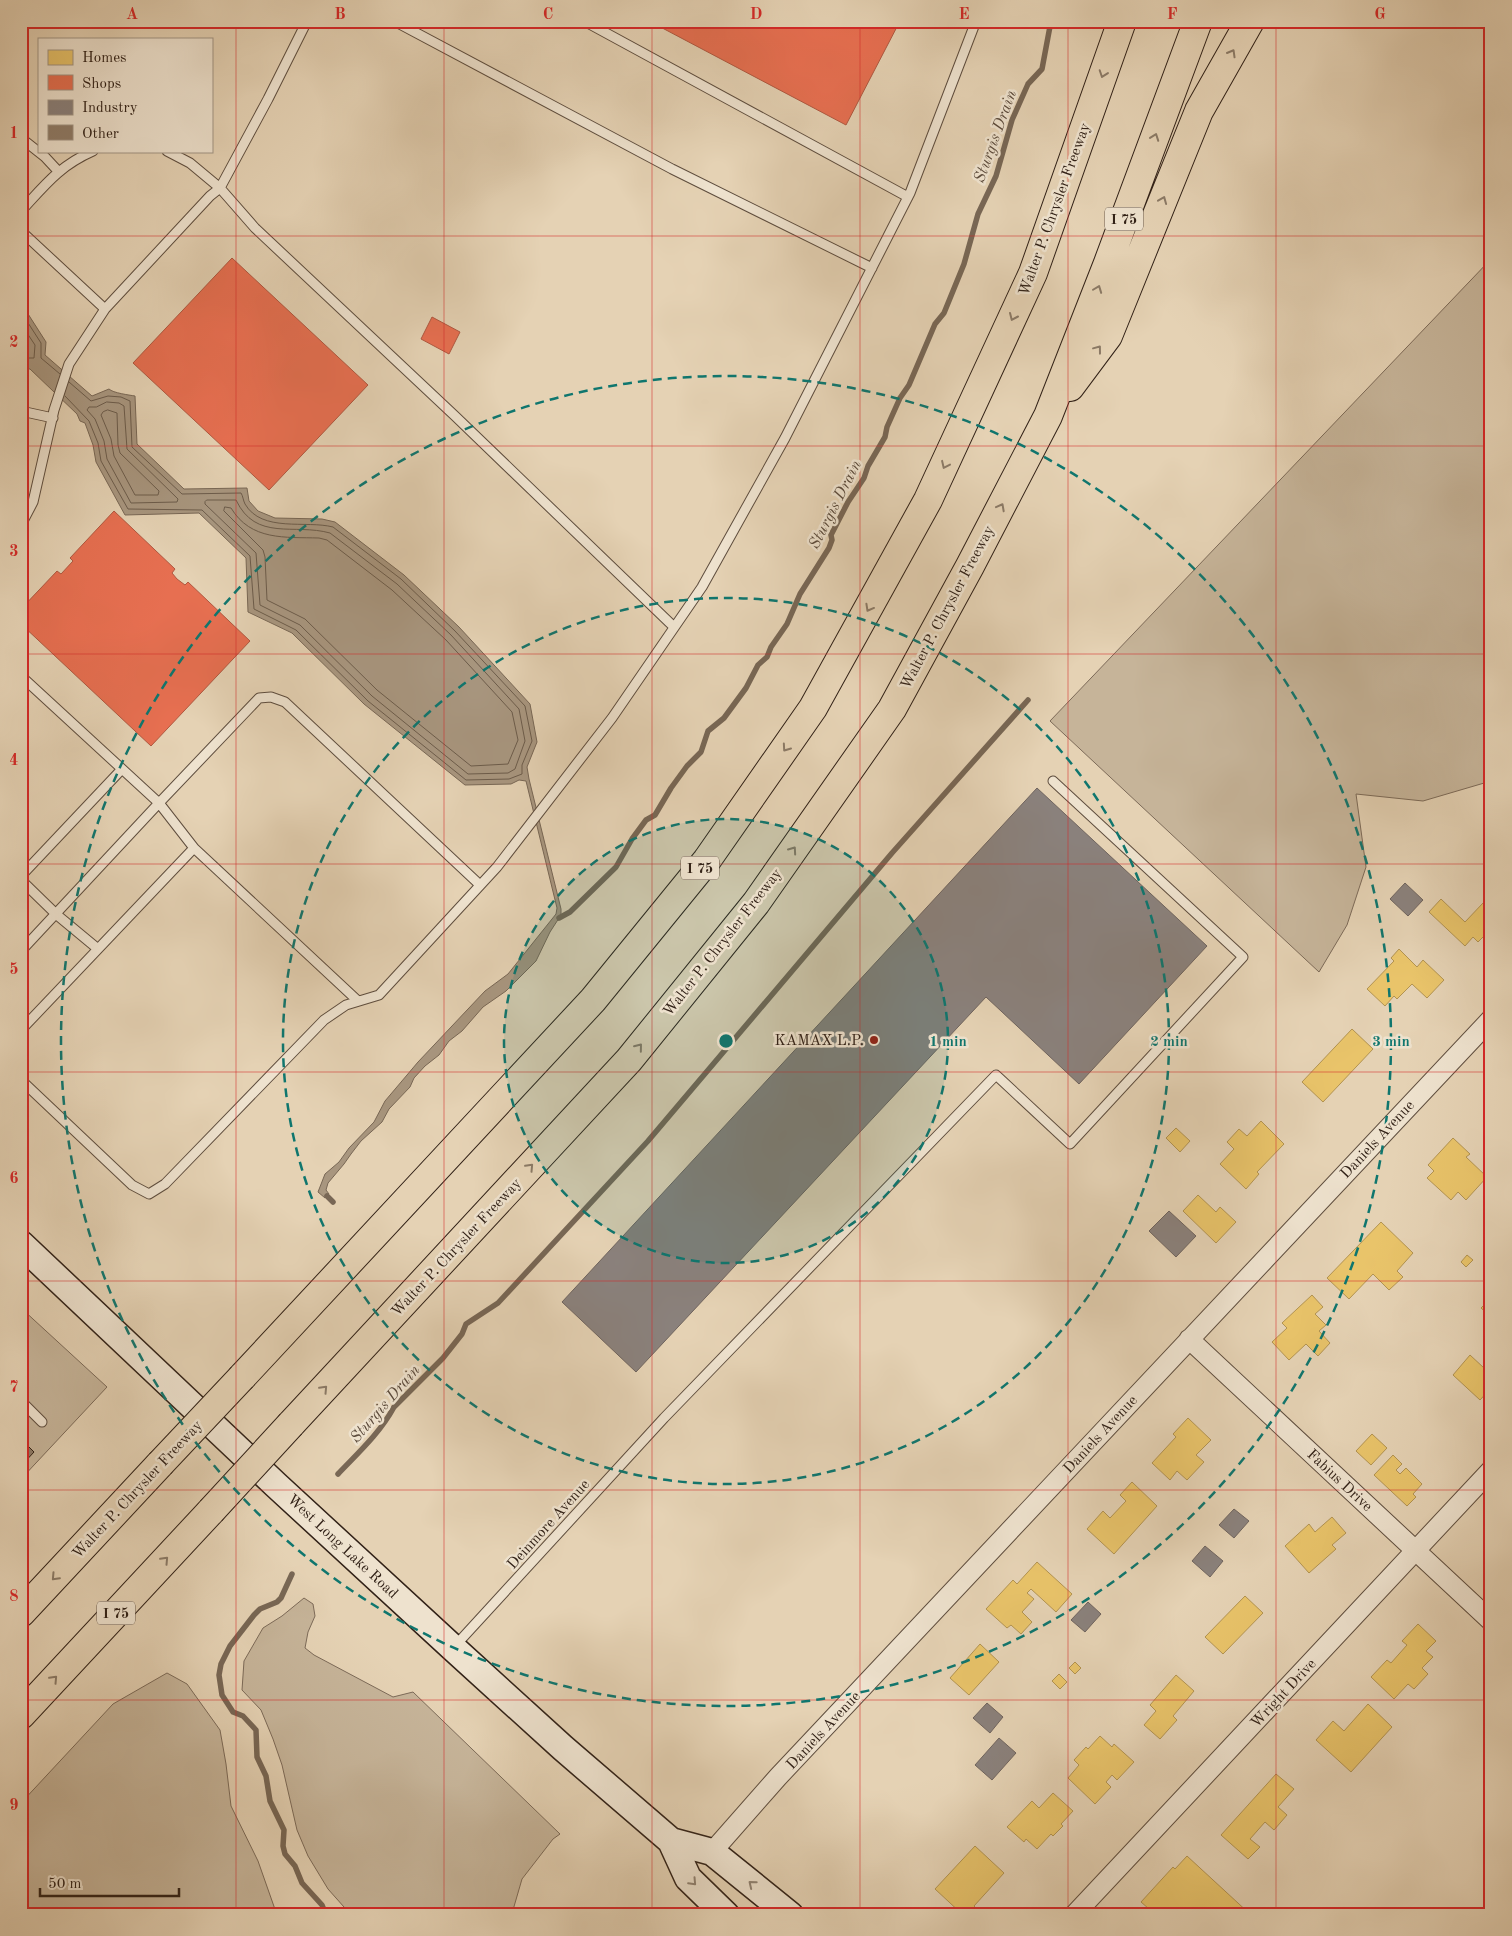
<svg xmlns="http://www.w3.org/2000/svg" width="1512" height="1936" font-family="'Old Standard TT',serif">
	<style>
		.green { fill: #c6b499; stroke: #7c6a58 }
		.water { fill: #a8967f; stroke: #786755 }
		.homes { fill: #e9c46a; stroke: #b29351 }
		.shops { fill: #e76f51; stroke: #b05840 }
		.industry { fill: #8a817c; stroke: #6f645e }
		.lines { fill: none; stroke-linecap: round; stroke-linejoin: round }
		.shore { stroke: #6c5c4b; stroke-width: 1 }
		.stream { stroke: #786755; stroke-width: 5.5 }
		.building { fill: #8f7d69; stroke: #312117 }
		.lane-casing { stroke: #5e4d3e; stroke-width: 11 }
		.street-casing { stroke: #5e4d3e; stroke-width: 21 }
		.secondary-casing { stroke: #312117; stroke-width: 29 }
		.highway-casing { stroke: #312117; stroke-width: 30 }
		.lane { stroke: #eee2ce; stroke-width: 9 }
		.street { stroke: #eee2ce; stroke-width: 19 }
		.secondary { stroke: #eee2ce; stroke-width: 26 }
		.highway { stroke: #e5d2b4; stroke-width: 28 }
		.highway-bridge-casing { stroke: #312117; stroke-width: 30; stroke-linecap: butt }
		.highway-bridge { stroke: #e5d2b4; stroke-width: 28 }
		.oneway { stroke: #8b7a66 }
		.oneway2 { stroke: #908272 }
		.grid { fill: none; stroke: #d62828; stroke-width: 1; stroke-opacity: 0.55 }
		.ring { fill: none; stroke: #0f766e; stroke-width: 2.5; stroke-dasharray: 9 6 }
		.poi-dot { fill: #8f2418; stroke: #eee2ce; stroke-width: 2 }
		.labels { text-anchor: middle; stroke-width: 5; stroke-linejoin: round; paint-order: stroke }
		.shield { fill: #eee2ce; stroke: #6a5b4e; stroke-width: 1 }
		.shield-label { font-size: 14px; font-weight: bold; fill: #312117 }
		.street-label { font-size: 15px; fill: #312117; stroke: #eee2ce }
		.poi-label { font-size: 15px; fill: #312117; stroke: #eee2ce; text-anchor: end }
		.water-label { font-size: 16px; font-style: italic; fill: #5b4a3b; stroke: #eee2ce }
		.centre { fill: #0f766e; stroke: #eee2ce; stroke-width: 2.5 }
		.ring-label { font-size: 15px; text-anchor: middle; font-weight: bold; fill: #0f766e; stroke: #eee2ce; stroke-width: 5; stroke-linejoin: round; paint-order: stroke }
		.neatline { fill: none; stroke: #d62828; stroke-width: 2 }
		.grid-label { font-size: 16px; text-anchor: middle; font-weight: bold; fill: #d62828 }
	</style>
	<rect width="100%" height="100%" fill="#e5d2b4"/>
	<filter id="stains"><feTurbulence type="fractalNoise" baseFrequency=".004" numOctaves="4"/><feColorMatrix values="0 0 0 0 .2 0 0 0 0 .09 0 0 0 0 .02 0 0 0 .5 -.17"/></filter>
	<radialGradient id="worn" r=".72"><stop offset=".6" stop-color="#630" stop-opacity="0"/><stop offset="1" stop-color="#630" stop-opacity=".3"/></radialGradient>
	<path class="green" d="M1491,259V781L1423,801L1356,794L1366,867L1347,925L1319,972L1050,721Z
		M21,1308L107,1387L21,1479Z
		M304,1598L313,1604L315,1616L308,1632L305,1648L314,1655L393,1697L413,1692L560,1834L553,1839L522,1879L513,1910L518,1915H344V1907L328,1889L308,1856L297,1830L282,1765L273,1739L261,1710L242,1690L244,1661L263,1628L282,1616Z
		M167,1673L187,1684L220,1730L226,1764L231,1806L258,1861L277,1915H21V1803L113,1704Z"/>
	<path class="water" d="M21,303L46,342L45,355L92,396L109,389C113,393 129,395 135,396L137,444L184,489L247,488L249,501L258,511L275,518L322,519L335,522L404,575L459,627L530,704L537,742L527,767L529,779L561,909V915L550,932L536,961L506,991L483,1007L462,1031L449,1041L439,1055L425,1066L414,1078L410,1087L389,1109L382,1122L361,1141L351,1154L344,1164L328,1183L326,1190L329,1194L325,1198L318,1192L325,1174L339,1162L349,1148L374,1122L385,1101L418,1062L485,991L508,974L556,914L557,908L526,781L519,780L511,784L465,785L364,704L292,633L248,612L246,558L199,513L125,515L96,462L93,445L85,423L80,421L77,414L30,369L21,368Z"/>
	<path class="homes" d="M1441,899L1465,922L1483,903L1491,911V929L1478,942L1473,937L1465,946L1429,912Z
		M1399,949L1417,967L1423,960L1444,980L1427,998L1412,984L1397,999L1394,996L1385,1006L1367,989L1394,961L1391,958Z
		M1352,1029L1373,1049L1323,1102L1302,1082Z
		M1261,1121L1284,1144L1257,1172L1259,1174L1246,1189L1220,1164L1234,1149L1227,1142L1239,1129L1247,1136Z
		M1176,1128L1190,1141L1180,1152L1166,1138Z
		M1453,1138L1470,1154L1466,1157L1487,1177L1466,1200L1458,1192L1451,1200L1427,1178L1434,1171L1428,1165Z
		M1198,1195L1216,1212L1220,1207L1236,1222L1216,1243L1183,1211Z
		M1381,1222L1413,1253L1397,1271L1403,1277L1389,1290L1373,1274L1349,1299L1327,1278Z
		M1467,1255L1473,1260L1466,1267L1461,1262Z
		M1312,1295L1323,1307L1315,1314L1326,1325L1319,1331L1330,1343L1318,1356L1306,1344L1289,1360L1272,1342L1287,1328L1282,1323Z
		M1491,1298V1317L1481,1308Z
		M1470,1355L1484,1368L1491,1361V1388L1480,1400L1453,1375Z
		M1188,1418L1211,1440L1196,1455L1204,1462L1187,1480L1177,1471L1170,1480L1152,1463L1176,1437L1173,1434Z
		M1372,1434L1387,1448L1371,1465L1356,1451Z
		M1393,1455L1402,1464L1396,1470L1400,1474L1406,1468L1422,1484L1413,1494L1416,1497L1407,1506L1374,1475Z
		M1132,1482L1157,1506L1114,1554L1087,1529L1103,1511L1110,1518L1126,1501L1120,1495Z
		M1332,1517L1346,1533L1332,1545L1336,1549L1309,1573L1285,1546L1309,1524L1315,1532Z
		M1037,1562L1072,1594L1056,1612L1031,1589L1027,1593L1034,1599L1022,1612L1032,1622L1021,1634L1011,1625L1007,1628L986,1609L1013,1580L1017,1584Z
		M1245,1596L1263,1613L1223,1654L1205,1637Z
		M1418,1624L1436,1641L1426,1651L1433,1657L1422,1668L1428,1674L1414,1689L1408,1684L1394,1699L1371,1677L1387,1660L1391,1663L1407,1645L1402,1641Z
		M980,1644L999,1662L969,1695L950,1678Z
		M1075,1662L1081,1668L1075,1674L1069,1668Z
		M1059,1674L1067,1682L1060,1689L1052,1681Z
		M1176,1675L1194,1691L1173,1716L1177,1720L1160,1739L1144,1725L1156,1711L1150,1705Z
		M1368,1704L1392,1727L1351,1772L1316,1740L1333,1721L1344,1731Z
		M1100,1736L1112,1747L1114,1744L1134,1762L1117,1780L1112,1775L1106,1782L1111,1787L1095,1804L1068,1778L1079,1765L1074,1760L1086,1747L1088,1749Z
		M1276,1774L1294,1789L1278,1807L1287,1815L1274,1830L1265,1822L1250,1839L1260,1847L1248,1859L1221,1835Z
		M1053,1793L1073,1811L1061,1824L1063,1826L1053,1836L1051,1834L1037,1849L1026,1839L1024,1842L1007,1827L1032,1801L1039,1808Z
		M975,1846L1004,1873L974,1906L979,1911L975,1915H963L935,1889Z
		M1187,1856L1251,1915H1166L1168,1912L1163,1908L1156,1915L1141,1902L1173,1867L1175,1869Z"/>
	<path class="shops" d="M649,21H900L846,125Z
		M232,258L368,385L269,490L133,363Z
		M432,317L460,332L449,354L421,339Z
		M114,511L175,569L172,573L177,579L185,585L188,582L250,641L151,746L21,624V609L57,571L61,574L73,561L70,558Z"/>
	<path class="industry" d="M1037,788L1207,946L1079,1084L986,997L636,1372L562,1302Z
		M1405,883L1423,900L1408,916L1390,899Z
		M1169,1211L1196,1236L1176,1257L1149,1231Z
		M1234,1509L1249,1521L1234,1538L1219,1525Z
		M1205,1546L1223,1561L1210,1577L1192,1561Z
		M1088,1602L1101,1614L1085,1632L1071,1620Z
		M987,1703L1003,1717L990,1733L973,1718Z
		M999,1738L1016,1753L992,1780L975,1765Z"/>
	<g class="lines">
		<path class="shore" d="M21,312L41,343V358L60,374
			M21,324L35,345L34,358H21
			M65,396L89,421L98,443L101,461L128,509L202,510L250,556L254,609L296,630L368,701L466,780L509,779L522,774V765L532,741L525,706L455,631L401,579L333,527C306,520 262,533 245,504C243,500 243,496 241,493L182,494L132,447L130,401L121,397L108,396L91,401L69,382
			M107,402L119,403L124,406L127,449L178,499L177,502L131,503L107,459L104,441L95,419L87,410L89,407H96Z
			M108,410L117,413L118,445L120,453L159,491L158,495H135L114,456L111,439L101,415L103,412Z
			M207,500H236C256,542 294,523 330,533L397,584L451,635L519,709L525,741L515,769L508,773L468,774L372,696L300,625L260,605L256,553L205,504V502Z
			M225,507L231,508C251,541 285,537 319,538L327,540L392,590L446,640L512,712L518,740L508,764L471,766L377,690L305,619L267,600L265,557L263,550L224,511Z"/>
		<path class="stream" d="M559,918L570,912L616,867L632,839L646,820L655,815L671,788L687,766L701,752L708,731L724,718L746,688L758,665L767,657L771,647L787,624L800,594L829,548L832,540L831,535L848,502L864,478L868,466L885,437L887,427L900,398L909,385L935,324L944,313L964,264L978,214L996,176L1012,120L1028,84L1042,69L1051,21
			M327,1196L333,1202
			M338,1474C358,1453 380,1433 394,1407L443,1358L462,1334L466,1324L498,1303L648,1141L892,853L1028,700
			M292,1574L281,1598L277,1602L260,1609L254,1615L230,1646L221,1664L219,1675L222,1695L233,1712L243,1716L256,1730L257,1757L266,1776L270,1801L284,1830L283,1846L285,1854L295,1866L302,1883L322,1905L326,1915"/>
	</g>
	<path class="building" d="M22,1440L34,1452L21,1466V1441Z"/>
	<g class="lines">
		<defs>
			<path id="lane" d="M394,21L672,169L872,268
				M584,21L908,197
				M21,138L45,157L58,171
				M167,151L190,163L220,188L255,228L455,416L674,627
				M21,211C45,185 59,166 93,151
				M21,231L105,309
				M21,411L53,418
				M21,525L33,502L54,410L69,364L105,309L210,196L220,188L268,99L307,21
				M21,676L159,803L21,951
				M194,848L159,803L259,698L271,697L285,702L480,885
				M21,876L122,769
				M21,880L57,915L98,949
				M21,1030L194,848L358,1001
				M21,1080L132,1185L149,1194L165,1184L324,1020L346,1005L379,995L497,867L612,718L702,587L785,438L910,193L976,21
				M21,1401L42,1422
				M455,1646L664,1418L996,1075L1070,1144L1243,957L1053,781"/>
			<path id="street" d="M1189,1339L1491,1621
				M712,1852L778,1777L1491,1019
				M1074,1915L1491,1470"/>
			<path id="secondary" d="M21,1244L276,1485L453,1648L563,1748L671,1841L688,1878L726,1915
				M671,1841L712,1852L790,1915"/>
			<path id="highway" d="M1070,387L1108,336L1199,111L1250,21
				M242,1377L593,1000L707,860L813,708L928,500L1033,273L1122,21
				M291,1424L629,1060L756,903L892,709L970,566L1048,416L1108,263L1198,21
				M21,1613L160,1464
				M21,1715L211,1511"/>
		</defs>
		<use href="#lane" class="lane-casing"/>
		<use href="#street" class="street-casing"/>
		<use href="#secondary" class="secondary-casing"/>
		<use href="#highway" class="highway-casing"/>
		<use href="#lane" class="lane"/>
		<use href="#street" class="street"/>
		<use href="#secondary" class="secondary"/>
		<use href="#highway" class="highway"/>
		<defs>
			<path id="highway-bridge" d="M160,1464L242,1377
				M211,1511L291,1424"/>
		</defs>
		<use href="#highway-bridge" class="highway-bridge-casing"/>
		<use href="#highway-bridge" class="highway-bridge"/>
	</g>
	<defs><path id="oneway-chevron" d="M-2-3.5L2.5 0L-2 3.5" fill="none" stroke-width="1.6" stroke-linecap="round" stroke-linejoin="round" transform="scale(1.25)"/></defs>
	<g class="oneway">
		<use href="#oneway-chevron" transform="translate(1232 53) rotate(-60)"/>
		<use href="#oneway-chevron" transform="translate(1103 74) rotate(109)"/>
		<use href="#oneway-chevron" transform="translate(1155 137) rotate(-70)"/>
		<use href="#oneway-chevron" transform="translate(1163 200) rotate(-68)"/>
		<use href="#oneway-chevron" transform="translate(1098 289) rotate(-69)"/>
		<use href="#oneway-chevron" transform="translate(1013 317) rotate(114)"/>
		<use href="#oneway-chevron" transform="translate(1098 349) rotate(-53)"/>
		<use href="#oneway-chevron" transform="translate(945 465) rotate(115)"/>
		<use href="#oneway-chevron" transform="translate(1001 507) rotate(-62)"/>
		<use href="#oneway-chevron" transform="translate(869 608) rotate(119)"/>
		<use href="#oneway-chevron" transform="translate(786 748) rotate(125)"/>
		<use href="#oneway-chevron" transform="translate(793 850) rotate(-55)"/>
		<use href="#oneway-chevron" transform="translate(639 1047) rotate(-51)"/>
		<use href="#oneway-chevron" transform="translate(530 1167) rotate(-47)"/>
		<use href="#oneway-chevron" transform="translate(324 1389) rotate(-47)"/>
		<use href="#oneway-chevron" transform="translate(165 1560) rotate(-47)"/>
		<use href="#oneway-chevron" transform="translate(55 1577) rotate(133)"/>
		<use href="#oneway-chevron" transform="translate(54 1679) rotate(-47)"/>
	</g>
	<g class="oneway2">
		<use href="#oneway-chevron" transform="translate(693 1882) rotate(47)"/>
		<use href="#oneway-chevron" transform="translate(752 1884) rotate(-141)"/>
	</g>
	<path class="grid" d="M236,21V1915M444,21V1915M652,21V1915M860,21V1915M1068,21V1915M1276,21V1915M21,236H1491M21,446H1491M21,654H1491M21,864H1491M21,1072H1491M21,1281H1491M21,1490H1491M21,1700H1491"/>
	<circle cx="726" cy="1041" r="222" fill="#0f766e" fill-opacity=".12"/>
	<g class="ring">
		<circle cx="726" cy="1041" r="222"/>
		<circle cx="726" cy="1041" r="443"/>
		<circle cx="726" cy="1041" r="665"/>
	</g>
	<circle class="poi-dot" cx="874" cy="1040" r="5"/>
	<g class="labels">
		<g class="shield">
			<rect x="1105" y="207.5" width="38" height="23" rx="4"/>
			<rect x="681" y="856.5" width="38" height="23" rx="4"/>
			<rect x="97" y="1601.5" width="38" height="23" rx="4"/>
		</g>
		<g class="shield-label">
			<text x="1124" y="224">I 75</text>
			<text x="700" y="873">I 75</text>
			<text x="116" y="1618">I 75</text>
		</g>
		<g class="street-label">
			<text transform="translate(1054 209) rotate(-70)" y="5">Walter P. Chrysler Freeway</text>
			<text transform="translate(947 607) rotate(-62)" y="5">Walter P. Chrysler Freeway</text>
			<text transform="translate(722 942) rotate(-52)" y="5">Walter P. Chrysler Freeway</text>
			<text transform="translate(1377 1139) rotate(-47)" y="5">Daniels Avenue</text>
			<text transform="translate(456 1247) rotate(-47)" y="5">Walter P. Chrysler Freeway</text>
			<text transform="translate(1100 1434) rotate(-47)" y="5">Daniels Avenue</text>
			<text transform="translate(1340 1480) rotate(43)" y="5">Fabius Drive</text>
			<text transform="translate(137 1489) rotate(-47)" y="5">Walter P. Chrysler Freeway</text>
			<text transform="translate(548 1524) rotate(-48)" y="5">Deinmore Avenue</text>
			<text transform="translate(343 1546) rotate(43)" y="5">West Long Lake Road</text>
			<text transform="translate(1283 1693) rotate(-47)" y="5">Wright Drive</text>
			<text transform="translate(823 1730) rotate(-47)" y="5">Daniels Avenue</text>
		</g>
		<g class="poi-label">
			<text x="864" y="1045">KAMAX L.P.</text>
		</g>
		<g class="water-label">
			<text transform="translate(994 136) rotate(-70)" y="6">Sturgis Drain</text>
			<text transform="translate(834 504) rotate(-63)" y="6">Sturgis Drain</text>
			<text transform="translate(384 1403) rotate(-49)" y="6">Sturgis Drain</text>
		</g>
	</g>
	<circle cx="726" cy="1041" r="8" class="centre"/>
	<g class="ring-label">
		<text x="948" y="1046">1 min</text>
		<text x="1169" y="1046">2 min</text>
		<text x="1391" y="1046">3 min</text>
	</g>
	<rect width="1512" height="1936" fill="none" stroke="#e5d2b4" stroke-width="55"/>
	<rect x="38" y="38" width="175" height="115" fill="#eee2ce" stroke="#a29585"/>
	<rect x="48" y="50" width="25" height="15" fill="#e9c46a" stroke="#a29585"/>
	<text x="82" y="62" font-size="15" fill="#312117">Homes</text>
	<rect x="48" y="75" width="25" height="15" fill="#e76f51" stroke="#a29585"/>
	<text x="82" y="88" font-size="15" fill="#312117">Shops</text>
	<rect x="48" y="100" width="25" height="15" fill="#8a817c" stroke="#a29585"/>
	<text x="82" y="112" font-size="15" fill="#312117">Industry</text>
	<rect x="48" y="125" width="25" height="15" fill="#8f7d69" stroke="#a29585"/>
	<text x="82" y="138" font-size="15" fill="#312117">Other</text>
	<path d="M40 1888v8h139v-8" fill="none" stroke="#312117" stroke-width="2.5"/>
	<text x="48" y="1888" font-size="15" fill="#312117" stroke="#eee2ce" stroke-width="4" paint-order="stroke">50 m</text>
	<rect x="28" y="28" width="1456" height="1880" class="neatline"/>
	<g class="grid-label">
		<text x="132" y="19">A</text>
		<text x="340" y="19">B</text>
		<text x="548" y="19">C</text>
		<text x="756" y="19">D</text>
		<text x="964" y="19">E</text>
		<text x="1172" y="19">F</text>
		<text x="1380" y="19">G</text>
		<text x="14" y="138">1</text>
		<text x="14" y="347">2</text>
		<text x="14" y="556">3</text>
		<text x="14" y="765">4</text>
		<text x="14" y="974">5</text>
		<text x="14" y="1183">6</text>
		<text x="14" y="1392">7</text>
		<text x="14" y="1601">8</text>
		<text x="14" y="1810">9</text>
	</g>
	<rect width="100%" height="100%" filter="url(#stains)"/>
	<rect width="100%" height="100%" fill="url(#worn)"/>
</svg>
